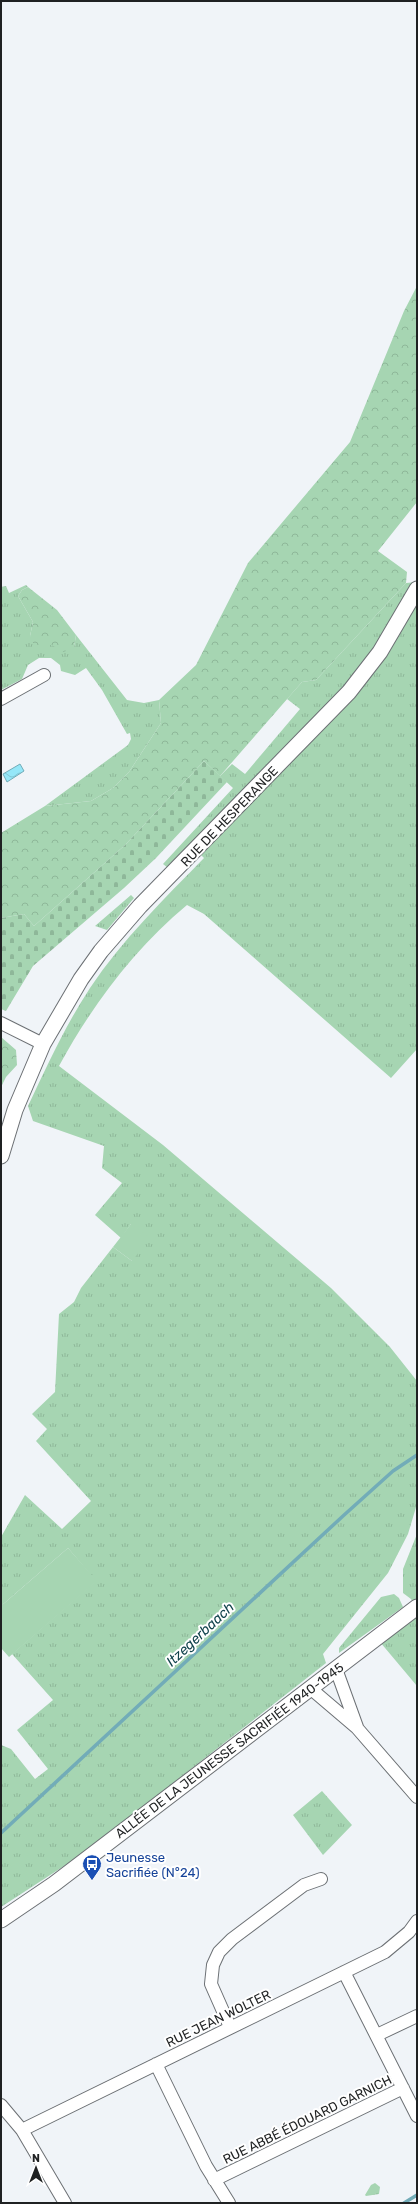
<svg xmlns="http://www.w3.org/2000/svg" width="418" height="2204" font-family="Rubik,sans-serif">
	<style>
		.grass { fill: url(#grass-tufts) }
		.forest { fill: url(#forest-crowns) }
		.cemetery { fill: url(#cemetery-stones) }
		.pitch { fill: #a6d5b2 }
		.water { fill: url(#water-waves); stroke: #72acb8 }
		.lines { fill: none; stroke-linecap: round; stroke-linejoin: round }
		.stream { stroke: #72acb8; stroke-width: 3.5 }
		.minor-casing { stroke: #6c7074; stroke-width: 14 }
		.major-casing { stroke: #6c7074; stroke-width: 17 }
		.minor { stroke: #fff; stroke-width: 12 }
		.major { stroke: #fff; stroke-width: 15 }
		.labels { text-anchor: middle; stroke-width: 4; stroke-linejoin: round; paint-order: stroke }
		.street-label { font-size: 13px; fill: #1f2122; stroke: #fff }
		.transit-label { font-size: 13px; fill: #164399; stroke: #fff; text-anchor: start }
		.water-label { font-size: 14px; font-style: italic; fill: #11434c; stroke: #fff }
	</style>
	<defs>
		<pattern id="grass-tufts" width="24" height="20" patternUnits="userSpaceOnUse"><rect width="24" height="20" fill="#a6d5b2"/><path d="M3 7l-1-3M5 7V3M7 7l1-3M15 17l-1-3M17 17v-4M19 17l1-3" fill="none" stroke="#8eb799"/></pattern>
		<pattern id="forest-crowns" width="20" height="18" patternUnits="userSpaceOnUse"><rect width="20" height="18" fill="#a6d5b2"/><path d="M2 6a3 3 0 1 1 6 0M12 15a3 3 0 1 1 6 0" fill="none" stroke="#8eb799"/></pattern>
		<pattern id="cemetery-stones" width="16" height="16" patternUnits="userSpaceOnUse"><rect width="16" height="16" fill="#a6d5b2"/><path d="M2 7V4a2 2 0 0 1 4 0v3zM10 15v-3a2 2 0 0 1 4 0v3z" fill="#8eb799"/></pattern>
		<pattern id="water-waves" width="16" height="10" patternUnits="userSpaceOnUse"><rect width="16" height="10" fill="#95e7f8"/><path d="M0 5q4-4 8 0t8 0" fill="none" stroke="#80c6d4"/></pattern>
	</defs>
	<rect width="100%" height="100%" fill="#f0f4f8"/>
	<path class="grass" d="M417,582V1049L391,1078L204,914L187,905C134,949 91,1007 59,1066L163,1145L331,1288L390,1347L417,1381V1504L408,1534L388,1573L323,1654L326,1663L84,1853L1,1907V1745L11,1749L35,1779L48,1769L17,1730L53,1700L12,1654L96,1581L68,1548L1,1606V1537L25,1495L62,1529L91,1501L36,1441L47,1429L32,1414L55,1392L59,1314L74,1302L81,1288L113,1247L132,1261L131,1224L121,1238L95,1215L122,1183L102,1168L104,1146L33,1121L28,1106C47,1066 65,1026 90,988C122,940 164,899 204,858L196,850L168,868L163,864L233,788L220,776L232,764L245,774L300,709L287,699L302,682L316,680L406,583Z
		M26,585L28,587L22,590L18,596L33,622L30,636L52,645L74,647L76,635L127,700L144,703L159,700L161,723L129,772L113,788L91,801L45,806L128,745L131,739L130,733L127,734L102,690L86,668L75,675L61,671L60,665L51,658H39L28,665L22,679L1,690V587L6,586L9,593Z
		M131,895L134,898L107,930L95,926Z
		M417,1534V1610L411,1599L403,1593V1569Z
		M394,1594L399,1598L403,1607L339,1653V1648L381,1597Z
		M417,1614V1686L380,1642Z
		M322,1791L352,1825L323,1855L293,1815Z
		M375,2183L380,2187L379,2194L366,2196L365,2195L371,2185Z"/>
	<path class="forest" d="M417,286V502L378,551L407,572L406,583L316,680L302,682L220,776L204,761L125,845L34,926L24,914L1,918V833L45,806L91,801L113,788L129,772L161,723L159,700L196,665L248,563L350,442L404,311Z
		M28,587L57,610L76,635L74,647L64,652L52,645L35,647L30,636L33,622L18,596L22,590Z
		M1,1037L16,1050L17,1065L6,1077L1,1087Z"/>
	<path class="cemetery" d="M204,761L227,782L156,858L124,888L33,966L6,1011L1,1009V918L24,914L34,926L125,845Z"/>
	<path class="pitch" d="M131,1224L150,1238L132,1261L113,1247Z
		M68,1548L97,1581L9,1657L1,1648V1606Z"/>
	<path class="water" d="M20,764L24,771L7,782L3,774Z"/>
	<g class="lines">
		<path class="stream" d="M1,1833L343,1516L393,1471L417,1455
			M404,2203L417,2195"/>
		<defs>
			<path id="minor" d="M1,699L44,675
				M1,1023L43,1044
				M336,1669L357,1727
				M310,1688L357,1728L417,1797
				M344,1972L417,2116
				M230,2027L211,1984L213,1965L219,1952L232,1939L304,1885L321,1879
				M377,2035L417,2016
				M156,2064L206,2166L229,2203
				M1,2105L22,2130L65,2203
				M22,2130L385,1952L409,1932L417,1921
				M214,2180L403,2088"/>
			<path id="major" d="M1,1156L15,1110L43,1044L81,979L101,951L140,906L349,692L380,652L417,589
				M1,1920L54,1884L417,1607"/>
		</defs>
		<use href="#minor" class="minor-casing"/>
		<use href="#major" class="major-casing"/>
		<use href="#minor" class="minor"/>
		<use href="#major" class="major"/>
	</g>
	<defs>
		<symbol id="bus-pin" viewBox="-11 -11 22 30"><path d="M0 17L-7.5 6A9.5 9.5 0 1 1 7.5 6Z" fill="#1a4fb4" stroke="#fff"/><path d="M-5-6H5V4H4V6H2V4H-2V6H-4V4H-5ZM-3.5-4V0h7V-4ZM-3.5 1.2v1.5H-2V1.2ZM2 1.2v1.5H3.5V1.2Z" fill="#fff"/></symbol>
	</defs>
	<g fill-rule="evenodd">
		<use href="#bus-pin" x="81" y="1853" width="22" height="30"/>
	</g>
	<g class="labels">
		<g class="street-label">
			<text transform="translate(229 816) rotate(-46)" y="5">RUE DE HESPERANGE</text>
			<text transform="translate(229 1750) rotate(-37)" y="5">ALLÉE DE LA JEUNESSE SACRIFIÉE 1940-1945</text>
			<text transform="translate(218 2018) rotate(-26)" y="5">RUE JEAN WOLTER</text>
			<text transform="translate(307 2119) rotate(-26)" y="5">RUE ABBÉ ÉDOUARD GARNICH</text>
		</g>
		<g class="transit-label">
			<text x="106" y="1862">Jeunesse<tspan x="106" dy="15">Sacrifiée (N°24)</tspan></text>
		</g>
		<g class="water-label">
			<text transform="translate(200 1634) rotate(-43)" y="5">Itzegerbaach</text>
		</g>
	</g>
	<rect width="418" height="2204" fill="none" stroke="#1f2122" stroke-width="4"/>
	<g transform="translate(36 2168)" stroke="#ffffff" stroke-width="3" paint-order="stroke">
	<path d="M0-3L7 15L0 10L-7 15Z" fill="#1f2122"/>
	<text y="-6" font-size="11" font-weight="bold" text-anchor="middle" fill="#1f2122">N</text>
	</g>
</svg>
